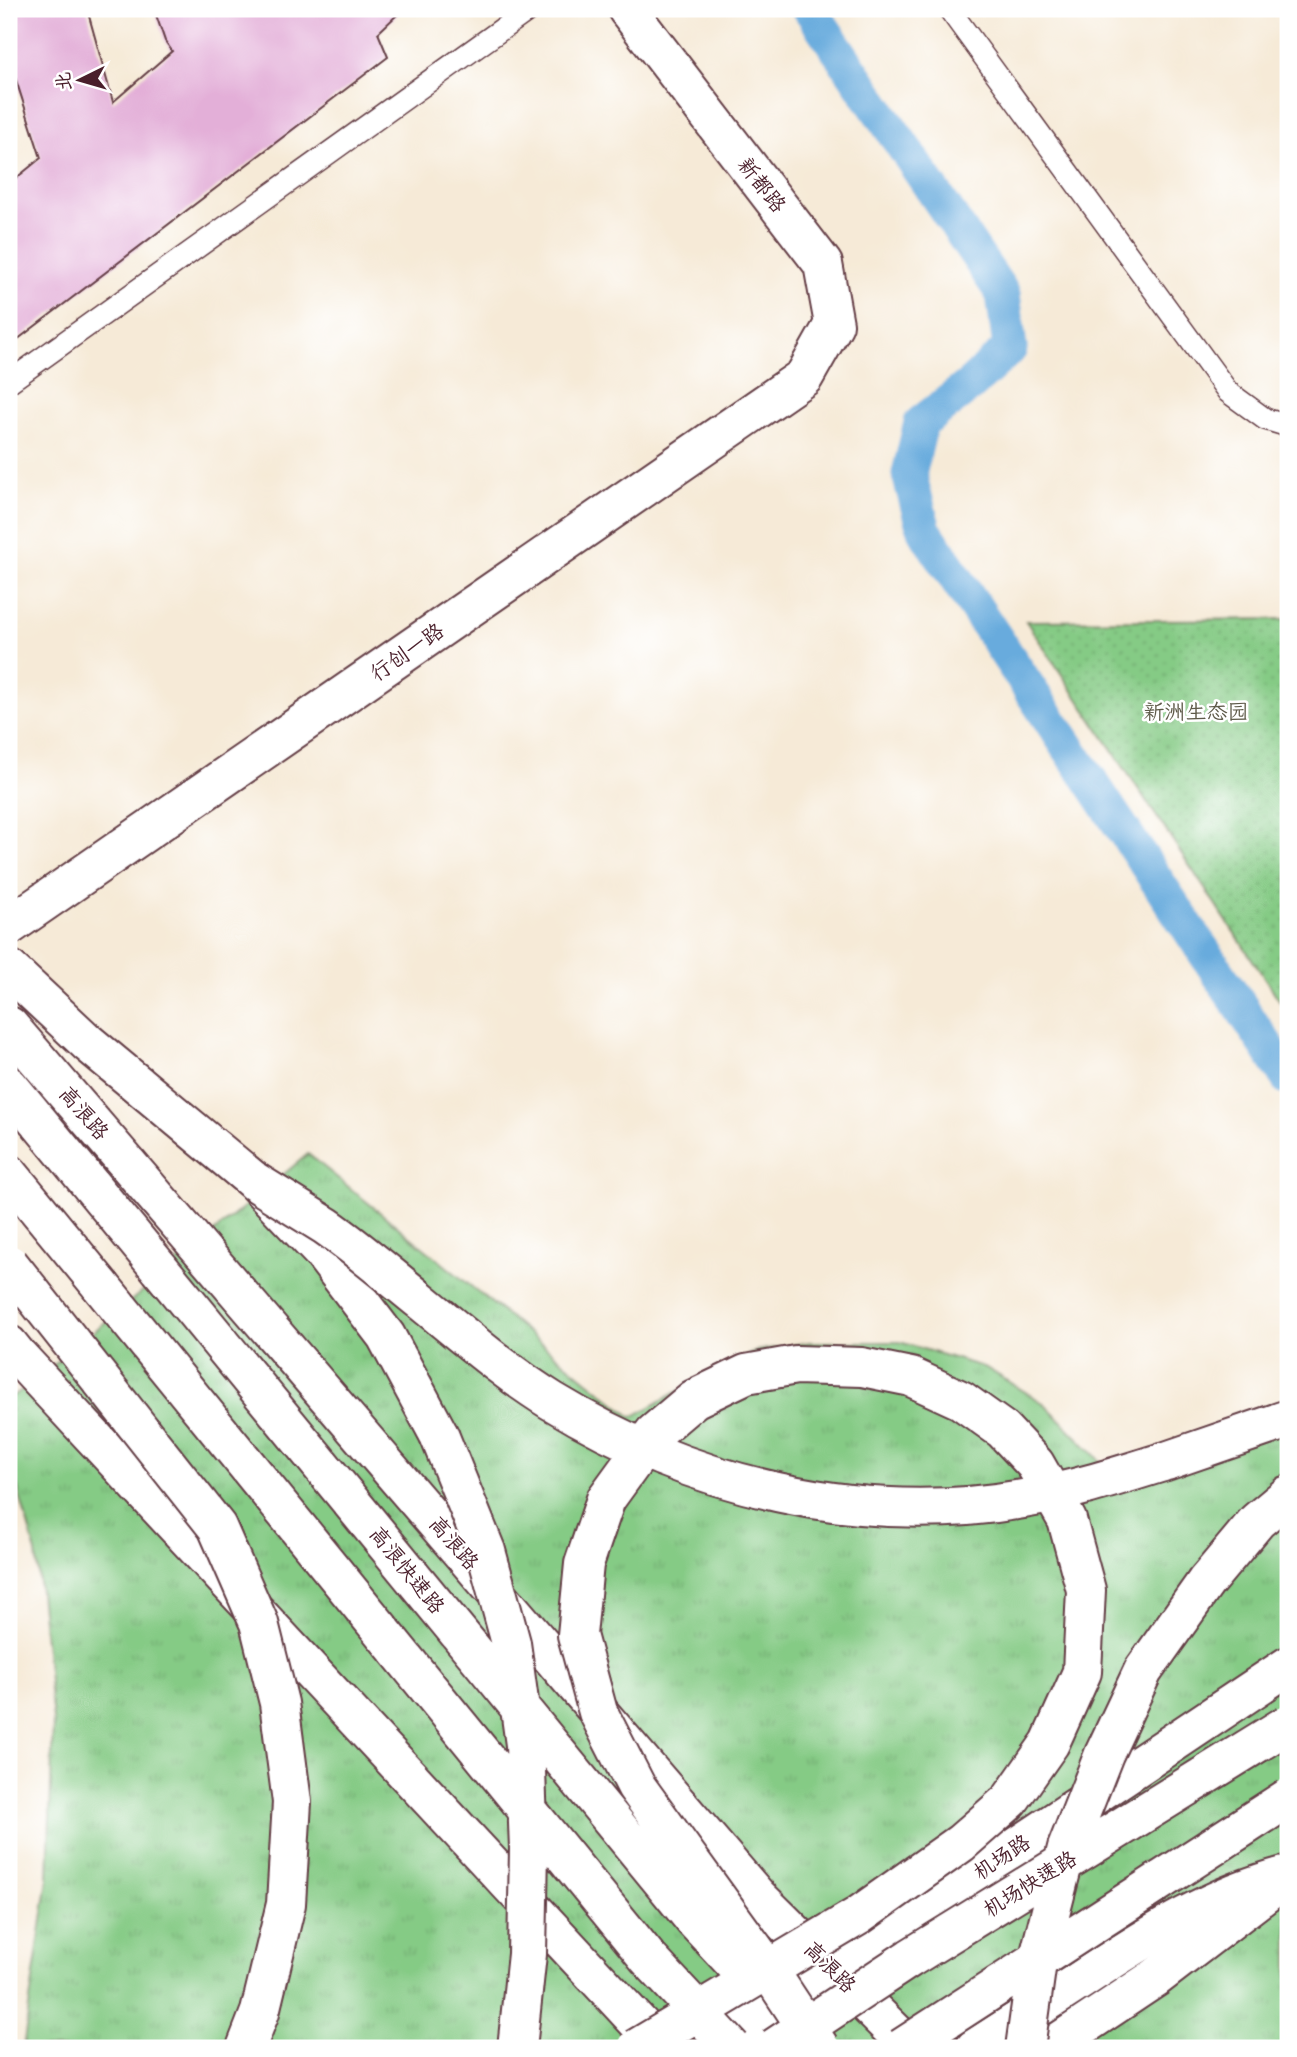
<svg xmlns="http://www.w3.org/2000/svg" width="1297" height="2057" font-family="'Shantell Sans','LXGW WenKai TC',sans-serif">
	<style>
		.grass { fill: url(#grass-tufts); stroke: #687558; stroke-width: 2 }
		.park { fill: url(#park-dots); stroke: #687558; stroke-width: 2 }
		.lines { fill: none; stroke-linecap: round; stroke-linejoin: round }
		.canal { stroke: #68abdd; stroke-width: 35 }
		.building { fill: #e3afd8 }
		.service-casing { stroke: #643d45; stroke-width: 24 }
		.tertiary-casing { stroke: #643d45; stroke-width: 42 }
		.primary-casing { stroke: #643d45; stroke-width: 42 }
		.trunk-casing { stroke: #643d45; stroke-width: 42 }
		.service { stroke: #fff; stroke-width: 21 }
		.tertiary { stroke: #fff; stroke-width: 38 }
		.primary { stroke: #fff; stroke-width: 38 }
		.trunk { stroke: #fff; stroke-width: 38 }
		.trunk-bridge-casing { stroke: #643d45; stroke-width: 42; stroke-linecap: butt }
		.trunk-bridge { stroke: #fff; stroke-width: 38 }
		.labels { text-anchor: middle; stroke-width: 5; stroke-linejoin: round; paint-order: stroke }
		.street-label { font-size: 21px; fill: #4a1f2b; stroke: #fff }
		.park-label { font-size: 21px; fill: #5f5b4a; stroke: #fff }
	</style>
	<defs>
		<pattern id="grass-tufts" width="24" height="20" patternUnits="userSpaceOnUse" patternTransform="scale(1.75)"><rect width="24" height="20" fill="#85cb85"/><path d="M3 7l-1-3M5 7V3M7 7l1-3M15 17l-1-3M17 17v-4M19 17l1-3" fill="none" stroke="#74ae73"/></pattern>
		<pattern id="park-dots" width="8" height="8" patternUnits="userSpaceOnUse" patternTransform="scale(1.75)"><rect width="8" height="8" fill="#85cb85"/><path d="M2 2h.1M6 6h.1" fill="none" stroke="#74ae73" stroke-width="1.8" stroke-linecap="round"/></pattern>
	</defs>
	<rect width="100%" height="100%" fill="#fff"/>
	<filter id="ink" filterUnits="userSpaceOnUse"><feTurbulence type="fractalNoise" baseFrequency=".0143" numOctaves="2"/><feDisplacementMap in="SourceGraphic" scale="14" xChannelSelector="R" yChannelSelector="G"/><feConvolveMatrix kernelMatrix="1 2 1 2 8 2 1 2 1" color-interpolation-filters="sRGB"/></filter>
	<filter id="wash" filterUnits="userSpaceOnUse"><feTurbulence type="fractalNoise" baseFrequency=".00686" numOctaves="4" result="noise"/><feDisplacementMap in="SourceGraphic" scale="28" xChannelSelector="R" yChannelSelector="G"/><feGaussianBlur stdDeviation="1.57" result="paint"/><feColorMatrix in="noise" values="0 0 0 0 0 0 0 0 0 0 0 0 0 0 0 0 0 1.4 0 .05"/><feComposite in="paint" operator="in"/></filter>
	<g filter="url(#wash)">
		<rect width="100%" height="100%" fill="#f6ead7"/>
		<path class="grass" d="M308,1154L632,1417L697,1381L756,1351L811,1342H900L986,1368L1045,1404L1108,1469L1288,1404V2048H23L48,1879L53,1720L36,1553L9,1457V1398L27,1387Z"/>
		<path class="park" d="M1288,619V1013L1026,621Z"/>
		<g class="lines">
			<path class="canal" d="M810,9L1003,294L1010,348L970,385L921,423L909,474L924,530L1288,1078"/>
		</g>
		<g id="blocks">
			<path class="building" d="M9,9H87L113,102L172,51L165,41L154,9H398L399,13L378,33L388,57L9,346V184L41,158L9,58Z"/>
		</g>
	</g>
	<g filter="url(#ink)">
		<use href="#blocks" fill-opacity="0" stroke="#643d45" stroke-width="2"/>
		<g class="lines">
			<defs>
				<path id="service" d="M949,9L1228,392L1265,419L1288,426
					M9,382L530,9"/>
				<path id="tertiary" d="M9,926L804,377L834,324L823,264L627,9
					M833,1970L1288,1666
					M975,2048C1014,2023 1054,1998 1093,1972C1153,1933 1213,1895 1284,1876"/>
				<path id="primary" d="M9,1026L756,1895L911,2048
					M9,1345L17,1355L662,2048
					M714,2048L833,1970"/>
				<path id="trunk" d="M9,969L88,1043L254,1181L322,1252L386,1336L439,1435
					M9,1086L160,1269
					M9,1174L101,1286
					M1166,1461L1288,1419
					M1206,1582L1257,1521L1288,1495
					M1050,2048L1155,1978L1288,1876"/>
			</defs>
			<use href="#service" class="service-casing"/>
			<use href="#tertiary" class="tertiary-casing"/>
			<use href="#primary" class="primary-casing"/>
			<use href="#trunk" class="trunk-casing"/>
			<use href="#service" class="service"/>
			<use href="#tertiary" class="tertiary"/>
			<use href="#primary" class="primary"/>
			<use href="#trunk" class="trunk"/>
			<defs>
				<path id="trunk-bridge" d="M254,1181C278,1196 302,1211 326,1226C359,1249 390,1276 421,1301C464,1336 505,1372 552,1401C691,1486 861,1527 1023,1499C1072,1491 1118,1476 1166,1461
					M9,1264L217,1527L259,1623L279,1703L292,1802L286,1904L260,2012L246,2048
					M160,1269L694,1920L750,1980
					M101,1286L648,1958L732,2048
					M439,1435L486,1551L511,1643L525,1745L529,1849L527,1954L517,2048
					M637,2048L858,1916L961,1843L1010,1800L1050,1743L1082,1672L1086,1590L1067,1520L1035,1464L1003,1430L961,1400L911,1377L862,1367L796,1365L746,1374L694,1399L654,1433L606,1499L584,1564L577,1635L598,1712L636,1786L762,1960L820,2048
					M774,2048L910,1958L1288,1724
					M902,2048L1288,1798
					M1025,2048L1036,1969L1067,1848L1104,1754L1143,1671L1206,1582"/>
			</defs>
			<use href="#trunk-bridge" class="trunk-bridge-casing"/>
			<use href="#trunk-bridge" class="trunk-bridge"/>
		</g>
	</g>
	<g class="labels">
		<g class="street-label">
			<text transform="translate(762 185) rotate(52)" y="7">新都路</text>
			<text transform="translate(407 652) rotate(-35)" y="7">行创一路</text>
			<text transform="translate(84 1113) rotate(49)" y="7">高浪路</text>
			<text transform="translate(454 1543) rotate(49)" y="7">高浪路</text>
			<text transform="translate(407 1570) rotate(51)" y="7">高浪快速路</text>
			<text transform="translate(1002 1857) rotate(-34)" y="7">机场路</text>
			<text transform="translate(1030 1884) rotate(-32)" y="7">机场快速路</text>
			<text transform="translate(830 1967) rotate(45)" y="7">高浪路</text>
		</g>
		<g class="park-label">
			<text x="1196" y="719">新洲生态园</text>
		</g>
	</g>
	<rect width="1297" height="2057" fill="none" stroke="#fff" stroke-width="35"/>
	<g transform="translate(80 80) rotate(265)" stroke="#ffffff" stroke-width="5" paint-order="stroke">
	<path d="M0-5L12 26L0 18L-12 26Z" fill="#4a1f2b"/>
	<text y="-10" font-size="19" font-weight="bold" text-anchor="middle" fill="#4a1f2b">北</text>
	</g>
</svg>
